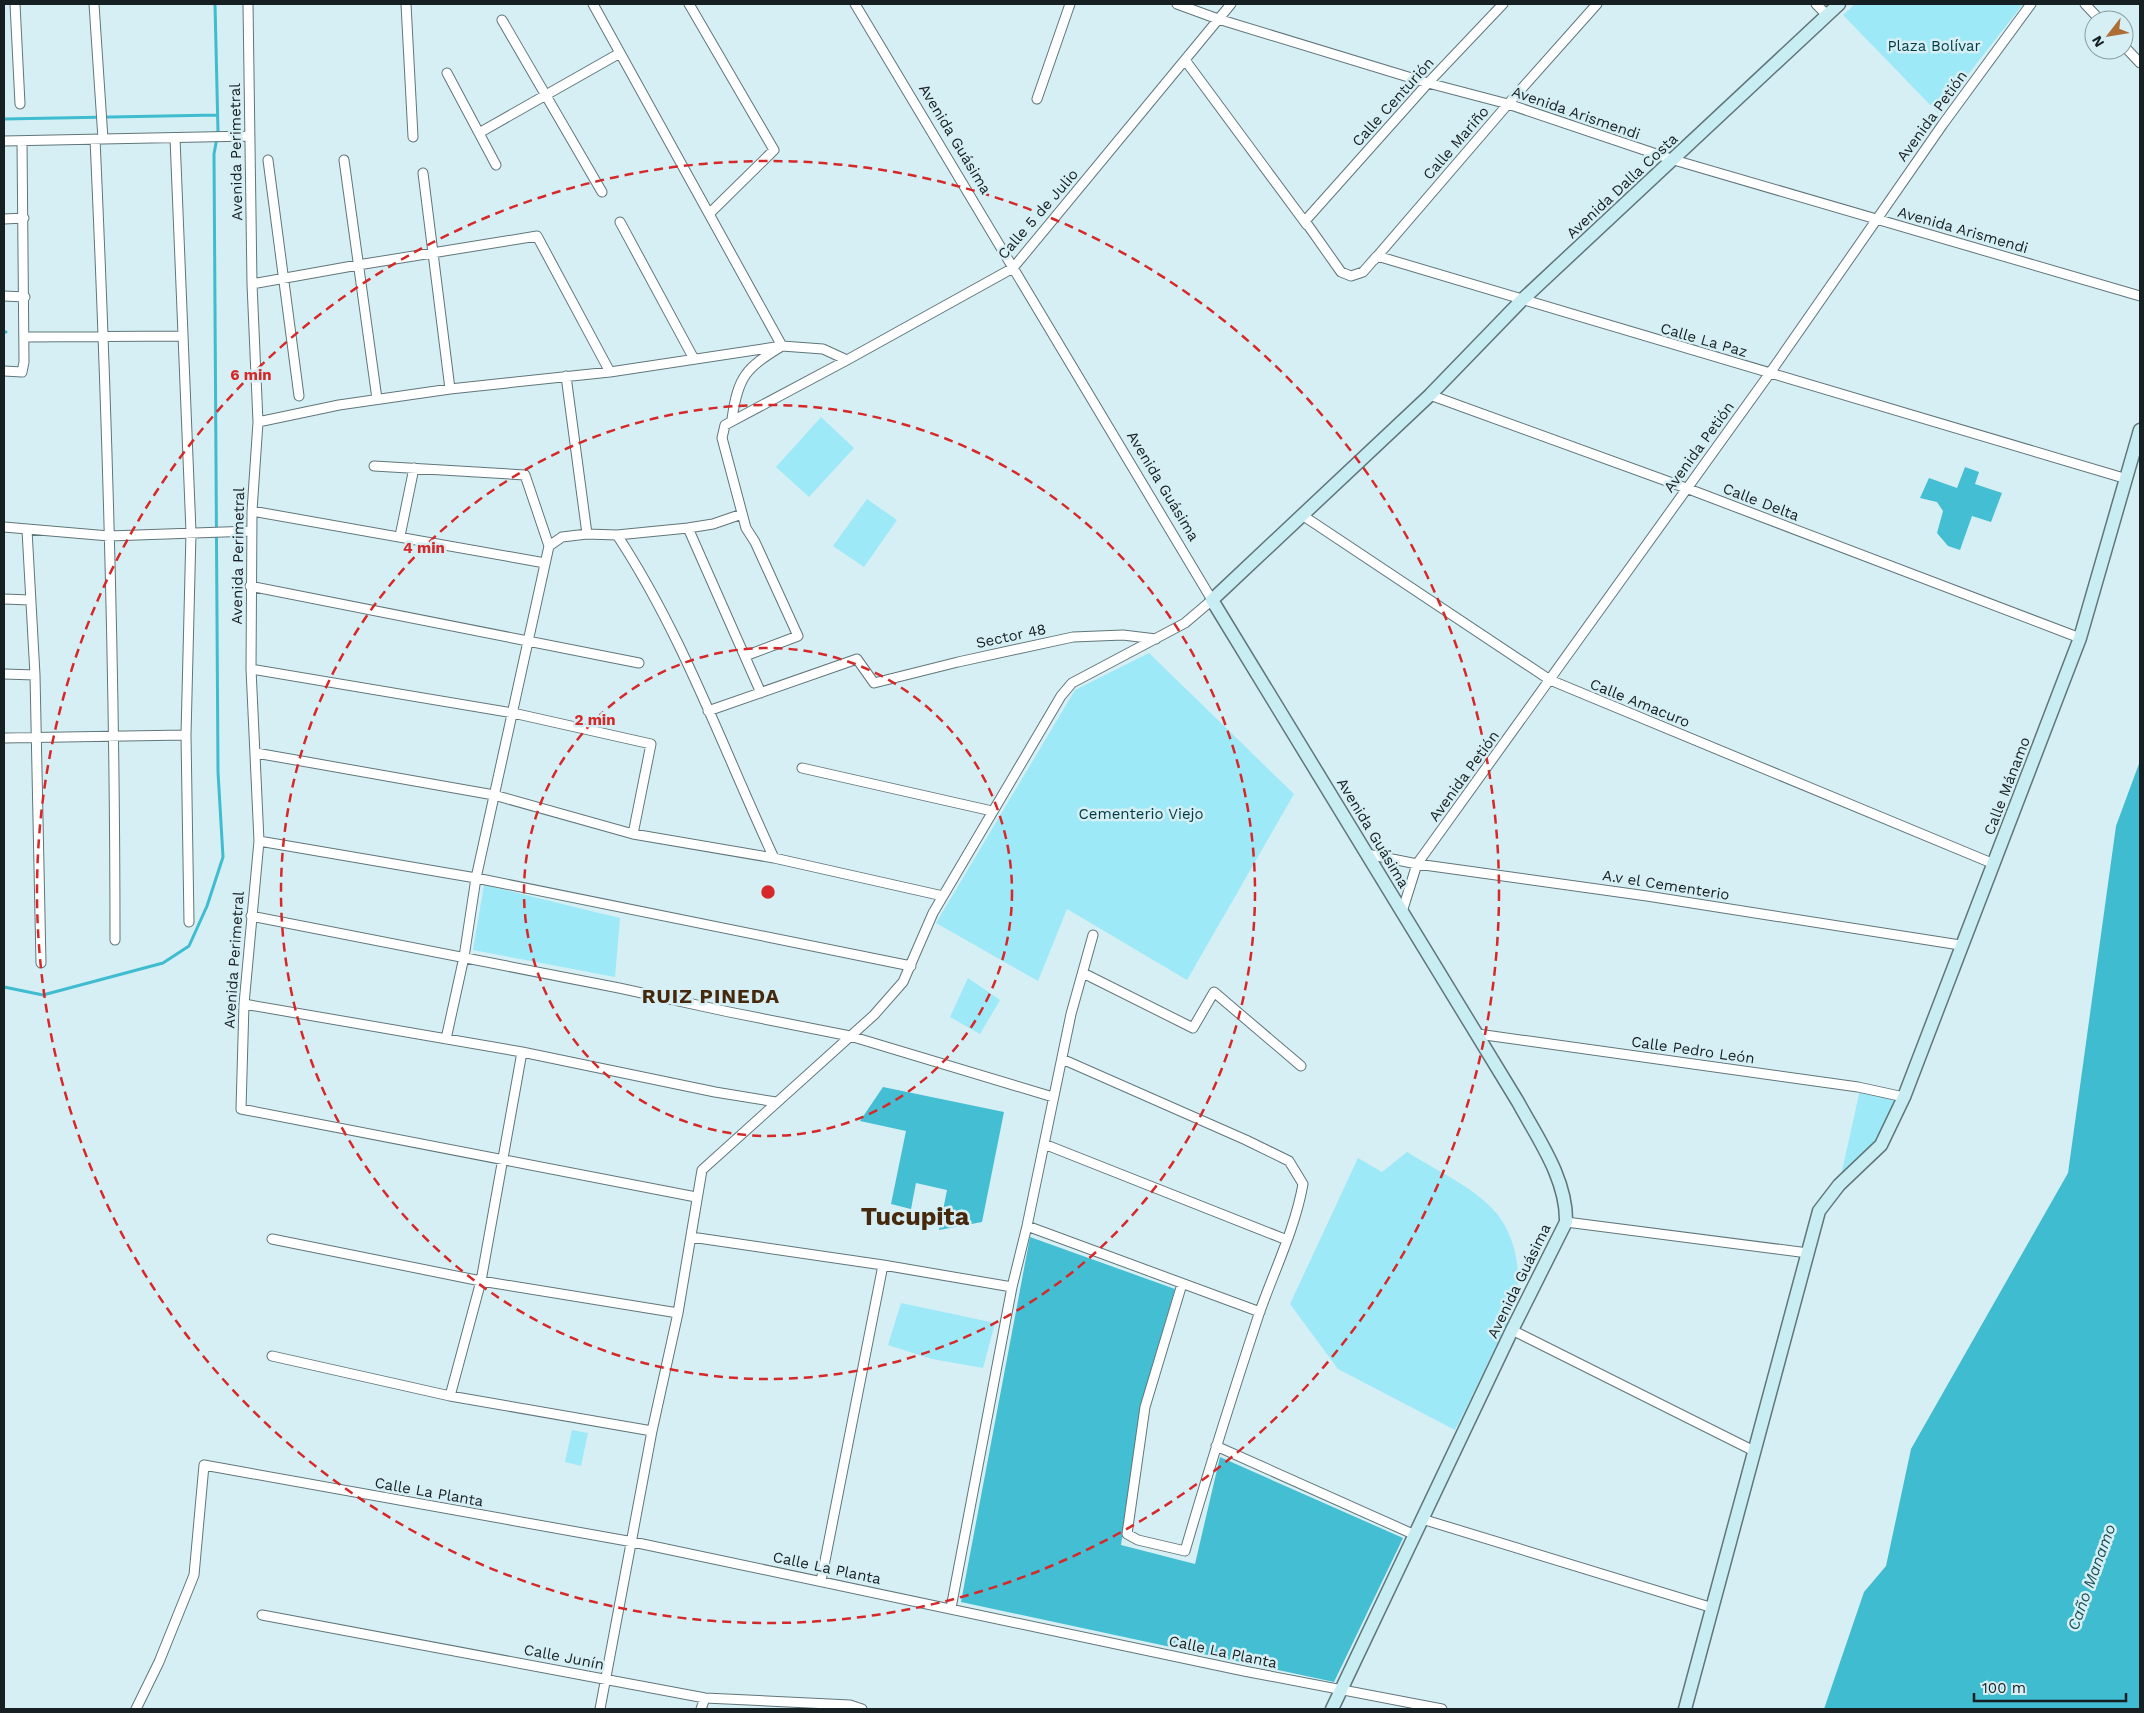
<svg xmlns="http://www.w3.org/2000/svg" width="2144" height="1713" font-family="'Work Sans',sans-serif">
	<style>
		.green { fill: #9de9f7 }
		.forest { fill: #43bed2 }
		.water { fill: #3fbccf }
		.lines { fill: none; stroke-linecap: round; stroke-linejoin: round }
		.stream { stroke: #3fbccf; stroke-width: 3 }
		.minor-casing { stroke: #60767a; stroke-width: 11 }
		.secondary-casing { stroke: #60767a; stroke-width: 15 }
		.minor { stroke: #fff; stroke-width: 9 }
		.secondary { stroke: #c8eef4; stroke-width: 12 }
		.ring { fill: none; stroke: #d62828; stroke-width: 2.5; stroke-dasharray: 9 6 }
		.labels { text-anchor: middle; stroke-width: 5; stroke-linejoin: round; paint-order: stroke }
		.park-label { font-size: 15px; fill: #003b44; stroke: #d6eff4 }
		.street-label { font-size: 15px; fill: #161f21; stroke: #d6eff4 }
		.water-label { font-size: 16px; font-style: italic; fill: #1b4f57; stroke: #d6eff4 }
		.district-label { font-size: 20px; font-weight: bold; letter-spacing: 1px; fill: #46280c; stroke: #d6eff4 }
		.town-label { font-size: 25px; font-weight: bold; fill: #46280c; stroke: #d6eff4 }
		.centre { fill: #d62828; stroke: #d6eff4; stroke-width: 2.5 }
		.ring-label { font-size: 15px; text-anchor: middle; font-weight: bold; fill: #d62828; stroke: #d6eff4; stroke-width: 5; stroke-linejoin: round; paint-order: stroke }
	</style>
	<rect width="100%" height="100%" fill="#d6eff4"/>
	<path class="green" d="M1855,4H2023L1938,113L1843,15Z
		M821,417L854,448L809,497L776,467Z
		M867,499L897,520L864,567L833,546Z
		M1149,653L1294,794L1187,980L1067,909L1038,981L936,923L1075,690Z
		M484,885L620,918L615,977L473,950Z
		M968,978L1000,1000L980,1034L950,1017Z
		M1860,1090L1904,1097L1881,1145L1839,1184Z
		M1407,1152C1437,1171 1475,1187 1498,1215C1512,1233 1519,1260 1518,1283C1517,1308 1503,1332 1492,1354C1480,1379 1468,1405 1455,1430L1338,1369L1290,1304L1358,1158L1382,1172Z
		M901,1303L995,1323L983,1368L932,1359L888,1345Z
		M572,1430L588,1433L581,1466L565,1462Z"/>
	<path class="forest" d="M1965,467L1979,472L1975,484L2002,493L1991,522L1972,516L1960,550L1948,546L1937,533L1943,511L1937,502L1920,498L1929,478L1957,488Z
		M883,1087L1004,1112L982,1222L939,1230L947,1190L916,1183L911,1209L891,1204L906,1131L860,1121Z
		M1030,1237L1175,1289L1141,1404L1121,1545L1195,1564L1220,1457L1403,1538L1334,1682L961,1602Z"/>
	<path class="water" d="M2140,761V1709H1824L1864,1592L1886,1566L1911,1449L2068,1173L2116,826Z"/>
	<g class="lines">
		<path class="stream" d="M4,119L217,115
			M4,332H6
			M4,987L43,995L163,963L189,946L207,906L223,857L218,772L214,154L218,132L215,4"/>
		<defs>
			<path id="minor" d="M15,4L20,104
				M94,4L103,139
				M248,4L252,284L258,422L252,511L251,669L259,841L244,1004L241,1109L696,1197
				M406,4L413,137
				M593,4L782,346C746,368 738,376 732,419
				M689,4L774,150L709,214
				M1177,4L1218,19L1428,83L1508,104L1674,160L2140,296
				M1503,4L1428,83L1305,221L1341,272L1351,276L1363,272L1377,256L2127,479
				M1816,4L1827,15
				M2085,4L2100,20
				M502,20L602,192
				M2124,46L2140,63
				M1185,60L1307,225
				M447,73L496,165
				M1037,99L1070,4
				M479,133L620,53
				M175,138L191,532L186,735L189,922
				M95,139C107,406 115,673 115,940
				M4,141L250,136
				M268,160L299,396
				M344,160L377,399
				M423,173L450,389
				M4,219L24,218
				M620,222L694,359
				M1374,260L1508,104L1597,4
				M252,284L358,265L537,236L610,372
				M4,296L25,297
				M24,337L183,336
				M4,371L22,372L24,362L22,141
				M566,376L587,534
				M1430,395L1686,488L2080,638
				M258,422L339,405L450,389L610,372L782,346L823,349L847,360
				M374,466L525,475L549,546L476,878L464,957L446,1039
				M252,511L545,563
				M1302,515L1550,680L1994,864
				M4,527L109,536L252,531
				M688,528L761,693
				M27,530L35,675L41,963
				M617,535C683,635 723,749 774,858
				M400,536L414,468
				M549,546L562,537L587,534L617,535L688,528L713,524L742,514
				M250,586L639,663
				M4,599L30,600
				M745,656L798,636L755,542L746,528L722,438L725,425L847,360L1013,268L1231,4
				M251,669L513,713L651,744L633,834
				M4,674L35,675
				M708,711L857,659L874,683L958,662L1073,637L1123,635L1156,639
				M4,738L186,735
				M256,753L494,795L633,834L774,858L943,896
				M802,768L992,811
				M259,841L476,878L911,966
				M1367,854L1417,864L1647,896L1960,945
				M1402,912L1417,864L1770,373L1943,124L2031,4
				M251,916L619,988L729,1012L850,1036L1053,1097
				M1083,973L1193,1028L1214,992L1301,1066
				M244,1004L522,1052L715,1092L776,1102
				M1478,1034L1858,1087L1904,1097
				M1062,1059L1246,1140L1289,1161L1303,1184C1295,1229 1274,1271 1259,1314C1233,1393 1208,1472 1185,1551L1138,1540L1127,1534L1145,1407L1182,1284
				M1044,1144L1287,1240
				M1566,1222L1808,1253
				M1027,1226L1260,1312
				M691,1237L883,1265L1012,1287
				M272,1239L481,1281L678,1313
				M1512,1330L1754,1451
				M272,1356L450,1396L652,1431
				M450,1396L481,1281L522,1052
				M1216,1446L1415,1535
				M1422,1519L1713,1608
				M821,1581L883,1265
				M951,1608L1012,1287L1027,1226L1071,1014L1093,935
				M262,1615L705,1698L850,1705L862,1709
				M136,1709L159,1662L194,1575L204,1465L633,1542L1244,1671L1442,1709
				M600,1709L652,1431L678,1313L702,1170L874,1015L903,982L933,913L1061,696L1072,683L1185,623L1212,600L855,4
				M701,1709L705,1698"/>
			<path id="secondary" d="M1332,1709L1512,1330L1566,1222C1567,1179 1538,1139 1518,1102L1212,600L1430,395L1522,300L1839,4
				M1685,1709L1819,1211L1839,1185L1881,1145L1904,1097L2080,638L2140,430"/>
		</defs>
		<use href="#minor" class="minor-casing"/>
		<use href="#secondary" class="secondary-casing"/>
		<use href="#minor" class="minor"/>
		<use href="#secondary" class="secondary"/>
	</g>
	<g class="ring">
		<circle cx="768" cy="892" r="244"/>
		<circle cx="768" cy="892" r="487"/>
		<circle cx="768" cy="892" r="731"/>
	</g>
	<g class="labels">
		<g class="park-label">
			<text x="1934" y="51">Plaza Bolívar</text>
			<text x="1141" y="819">Cementerio Viejo</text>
		</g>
		<g class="street-label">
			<text transform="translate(1393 102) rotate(-48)" y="5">Calle Centurión</text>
			<text transform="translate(1576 113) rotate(19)" y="5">Avenida Arismendi</text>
			<text transform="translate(1932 116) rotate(-54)" y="5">Avenida Petión</text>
			<text transform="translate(955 139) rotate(59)" y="5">Avenida Guásima</text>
			<text transform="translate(1456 143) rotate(-49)" y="5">Calle Mariño</text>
			<text transform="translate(236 152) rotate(-91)" y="5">Avenida Perimetral</text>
			<text transform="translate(1622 186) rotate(-43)" y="5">Avenida Dalla Costa</text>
			<text transform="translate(1038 214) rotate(-49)" y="5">Calle 5 de Julio</text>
			<text transform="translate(1963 230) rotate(16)" y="5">Avenida Arismendi</text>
			<text transform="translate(1704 340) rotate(16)" y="5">Calle La Paz</text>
			<text transform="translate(1699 447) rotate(-54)" y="5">Avenida Petión</text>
			<text transform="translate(1163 486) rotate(59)" y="5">Avenida Guásima</text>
			<text transform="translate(1761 502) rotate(21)" y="5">Calle Delta</text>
			<text transform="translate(238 556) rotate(-89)" y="5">Avenida Perimetral</text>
			<text transform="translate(1011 636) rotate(-12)" y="5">Sector 48</text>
			<text transform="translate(1640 703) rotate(22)" y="5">Calle Amacuro</text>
			<text transform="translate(1464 776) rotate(-54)" y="5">Avenida Petión</text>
			<text transform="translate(2007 786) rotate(-69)" y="5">Calle Mánamo</text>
			<text transform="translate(1373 833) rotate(59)" y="5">Avenida Guásima</text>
			<text transform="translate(1666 885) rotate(9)" y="5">A.v el Cementerio</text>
			<text transform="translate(234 960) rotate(-86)" y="5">Avenida Perimetral</text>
			<text transform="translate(1693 1050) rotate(8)" y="5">Calle Pedro León</text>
			<text transform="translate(1519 1281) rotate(-64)" y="5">Avenida Guásima</text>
			<text transform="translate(429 1492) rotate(10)" y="5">Calle La Planta</text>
			<text transform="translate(827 1568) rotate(12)" y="5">Calle La Planta</text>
			<text transform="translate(1223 1652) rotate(12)" y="5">Calle La Planta</text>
			<text transform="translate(564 1657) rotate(11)" y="5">Calle Junín</text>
		</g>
		<g class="water-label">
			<text transform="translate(2091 1577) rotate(-70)" y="6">Caño Manamo</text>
		</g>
		<g class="district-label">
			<text x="711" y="1003">RUIZ PINEDA</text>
		</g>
		<g class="town-label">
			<text x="915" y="1225">Tucupita</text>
		</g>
	</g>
	<circle cx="768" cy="892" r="8" class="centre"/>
	<g class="ring-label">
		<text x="251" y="380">6 min</text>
		<text x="424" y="553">4 min</text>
		<text x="595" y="725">2 min</text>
	</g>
	<rect width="2144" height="1713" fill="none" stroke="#161f21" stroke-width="10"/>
	<g transform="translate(2109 35) rotate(239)"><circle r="24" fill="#d6eff4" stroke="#899ca0"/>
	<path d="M0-4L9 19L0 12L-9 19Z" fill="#ae6f36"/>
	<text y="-8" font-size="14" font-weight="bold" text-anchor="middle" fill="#161f21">N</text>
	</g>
	<path d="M1974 1693v8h152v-8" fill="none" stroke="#161f21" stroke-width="2.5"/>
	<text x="1982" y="1693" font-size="15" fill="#161f21" stroke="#d6eff4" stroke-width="4" paint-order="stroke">100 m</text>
</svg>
